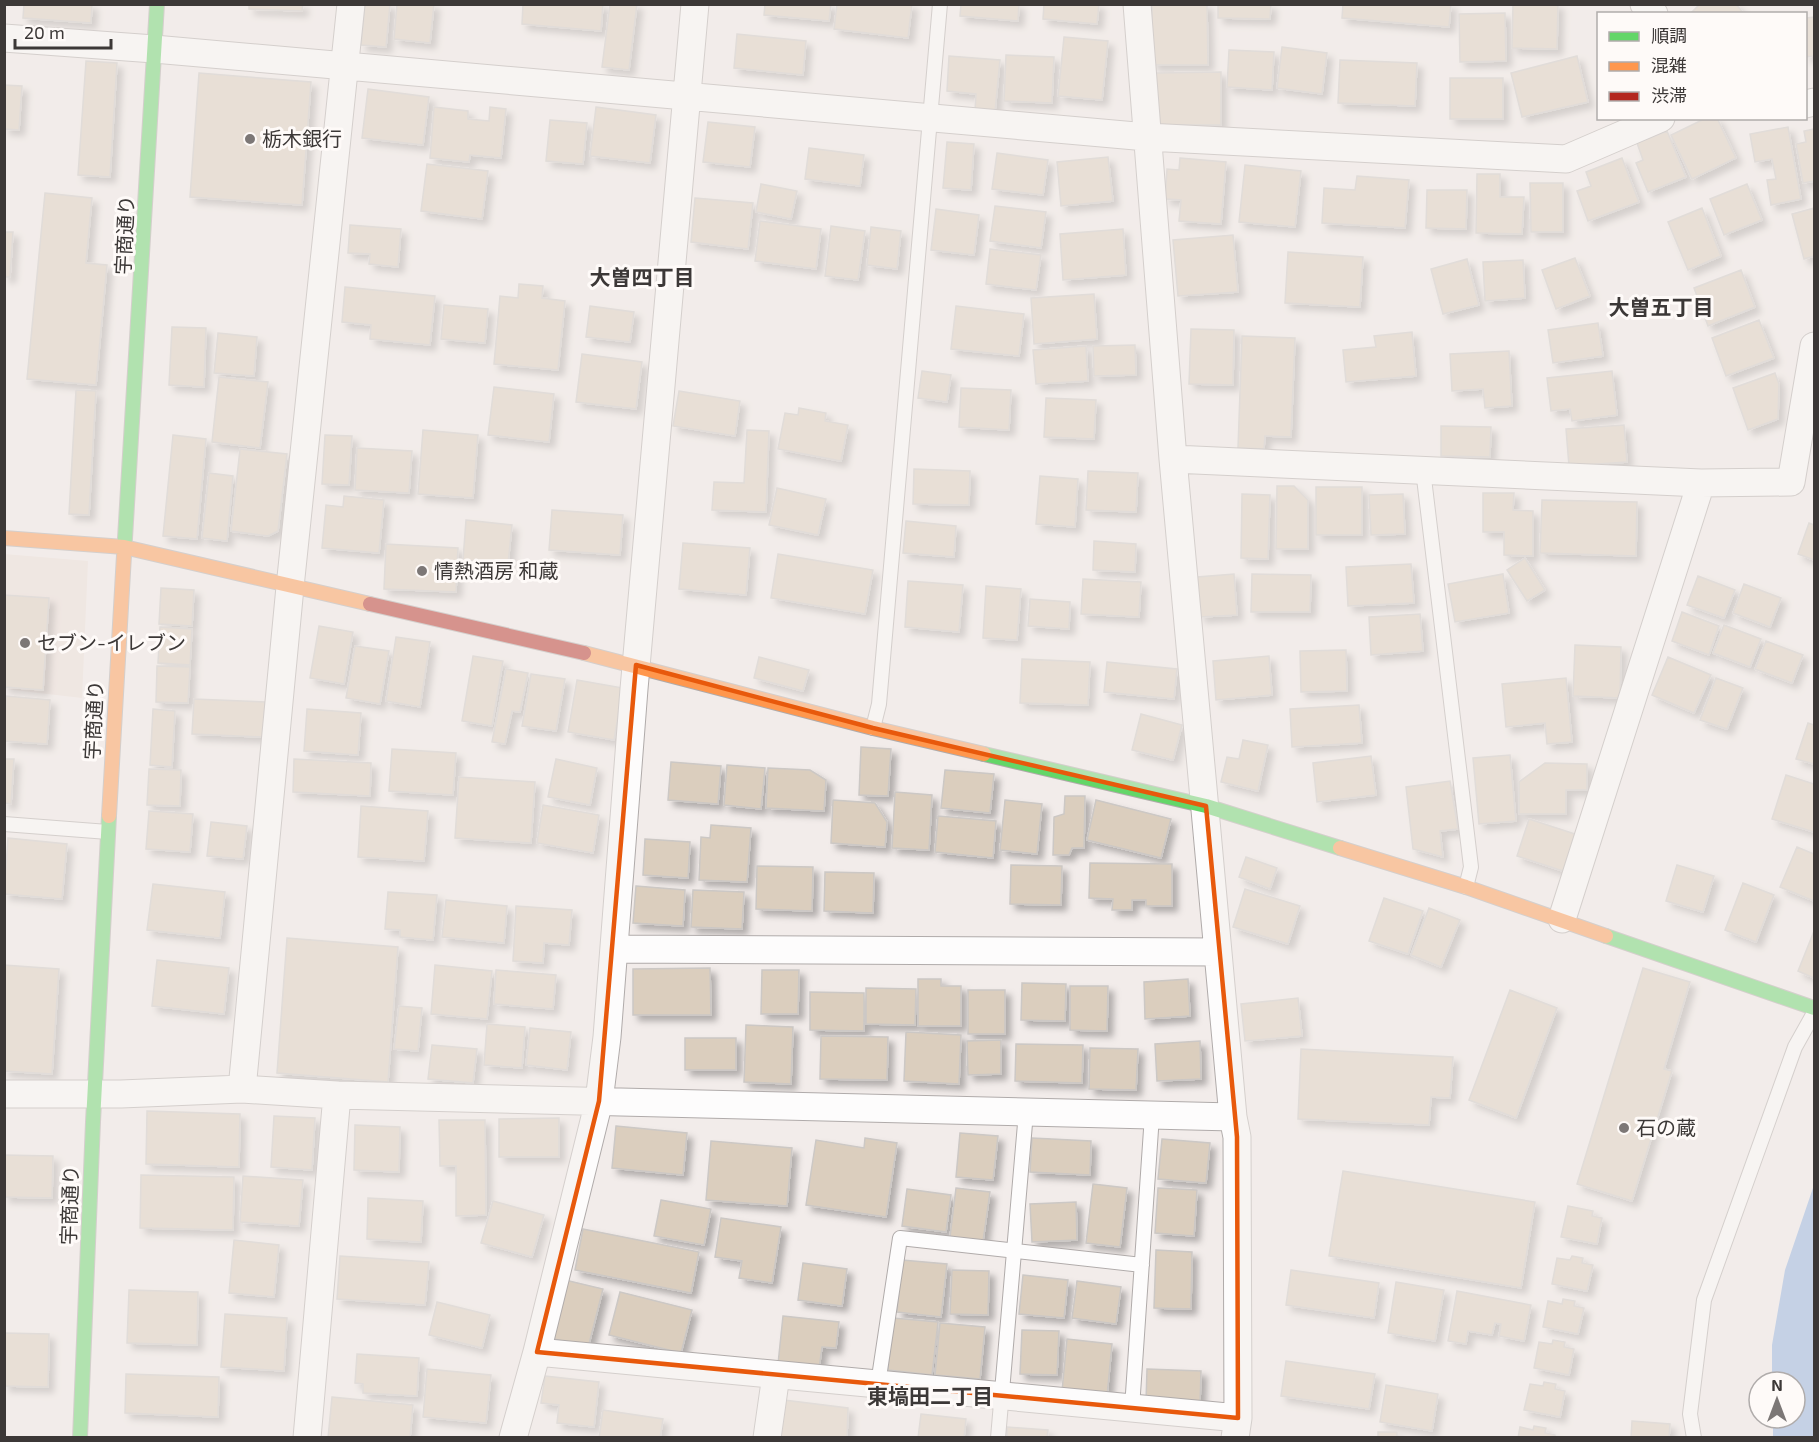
<svg xmlns="http://www.w3.org/2000/svg" width="1819" height="1442" font-family="'Exo 2','Noto Sans JP',sans-serif">
	<style>
		.built { fill: #ecdfda }
		.water { fill: #8fafe0 }
		.building { fill: #dbcebe; stroke: #ccc8c5; stroke-width: 1.5; filter: url(#shadow) }
		.lines { fill: none; stroke-linecap: round; stroke-linejoin: round }
		.lane-casing { stroke: #b0abaa; stroke-width: 16 }
		.street-casing { stroke: #b0abaa; stroke-width: 29 }
		.fast-casing { stroke: #b0abaa; stroke-width: 16 }
		.slow-casing { stroke: #b0abaa; stroke-width: 16 }
		.jam-casing { stroke: #b0abaa; stroke-width: 16 }
		.lane { stroke: #fdfcfc; stroke-width: 14 }
		.street { stroke: #fdfcfc; stroke-width: 27 }
		.fast { stroke: #63d668; stroke-width: 14 }
		.slow { stroke: #ff974d; stroke-width: 14 }
		.jam { stroke: #b3261e; stroke-width: 14 }
		.marked { fill: none; stroke: #e8590c; stroke-width: 4.5; stroke-linejoin: round }
		.poi-dot { fill: #7c7776; stroke: #fefaf8; stroke-width: 2 }
		.labels { text-anchor: middle; stroke-width: 6; stroke-linejoin: round; paint-order: stroke }
		.poi-label { font-size: 20px; fill: #3c3837; stroke: #fefaf8; text-anchor: start }
		.street-label { font-size: 20px; fill: #3c3837; stroke: #fefaf8 }
		.neighbourhood-label { font-size: 21px; font-weight: bold; fill: #3c3837; stroke: #fefaf8 }
	</style>
	<defs>
		<filter id="shadow"><feDropShadow dx="5.5" dy="5.5" stdDeviation="3" flood-color="#0004"/></filter>
	</defs>
	<rect width="100%" height="100%" fill="#f2ecea"/>
	<path class="built" d="M4,554L88,561L82,698L5,689Z"/>
	<path class="water" d="M1814,1185V1437H1773V1418H1795V1382H1772V1345L1785,1270Z"/>
	<path class="building" d="M24,4H92L91,23L23,18Z
		M249,4H303L302,11L249,9Z
		M365,4H390L386,47L361,45Z
		M397,4H434L430,43L394,39Z
		M523,4H603L601,31L522,24Z
		M610,4H637L629,70L602,67Z
		M765,4H831L829,21L764,15Z
		M837,4H912L908,38L834,29Z
		M961,4H1019L1018,21L960,16Z
		M1044,4H1099L1097,24L1043,19Z
		M1152,4H1207L1208,65H1152Z
		M1218,4H1271L1270,19L1218,18Z
		M1343,4H1451L1449,27L1342,18Z
		M1513,4H1558L1557,49L1512,48Z
		M1700,4H1736L1744,14H1693L1692,12Z
		M1505,13L1506,61L1460,62L1459,14Z
		M1814,17V56L1806,57V18Z
		M737,34L806,41L803,75L734,68Z
		M1064,37L1108,41L1102,100L1058,96Z
		M1282,47L1327,53L1322,94L1277,88Z
		M1229,50L1274,52L1272,90L1227,87Z
		M1006,55L1054,57L1052,103L1004,101Z
		M949,56L1000,60L995,112L975,110L976,94L947,91Z
		M1577,56L1588,102L1522,117L1511,73Z
		M1340,60L1417,63L1415,106L1338,103Z
		M86,61L117,63L110,177L78,175Z
		M1221,72V125H1156V73Z
		M199,73L311,82L302,205L190,197Z
		M1450,78H1503V119H1450Z
		M4,85L22,86L19,130L4,129Z
		M368,89L429,97L423,145L362,138Z
		M434,107L468,111V119L489,121L490,107L506,109L501,158L470,155L469,162L430,158Z
		M596,107L656,115L650,163L590,156Z
		M1706,118H1717L1736,158L1692,179L1671,135Z
		M550,120L587,123L583,164L546,161Z
		M708,122L755,127L750,167L703,162Z
		M1788,127L1801,199L1771,205L1767,180L1776,179L1772,159L1755,162L1750,134Z
		M1814,129V181L1803,183L1796,144L1806,142L1804,131Z
		M1667,131L1686,177L1648,192L1636,163L1643,160L1637,143Z
		M947,142L974,144L971,190L943,188Z
		M809,148L864,155L860,186L805,179Z
		M997,153L1048,160L1043,195L992,189Z
		M1108,157L1113,201L1061,206L1057,162Z
		M1180,158L1226,162L1221,224L1179,221L1181,200L1165,199L1167,169L1179,170Z
		M1622,158L1639,202L1588,221L1577,191L1591,186L1586,172Z
		M427,164L488,171L482,219L421,211Z
		M1245,165L1301,171L1295,227L1239,222Z
		M1477,174H1500V197H1524L1522,234L1476,233Z
		M1357,176L1409,180L1405,228L1322,223L1324,188L1355,190Z
		M1530,183H1563V232H1531Z
		M761,184L797,191L791,219L756,212Z
		M1747,184L1762,220L1724,235L1710,199Z
		M1427,190H1467L1466,229L1426,228Z
		M45,193L92,198L86,263L107,265L96,385L27,379Z
		M695,198L753,203L748,249L691,242Z
		M995,206L1046,212L1041,248L990,241Z
		M1702,208L1721,256L1688,270L1668,222Z
		M1814,208V256L1804,259L1792,214Z
		M936,209L979,215L974,255L931,250Z
		M760,221L821,229L816,269L755,261Z
		M350,225L401,229L398,267L369,264L370,254L348,253Z
		M831,226L865,231L858,280L825,276Z
		M871,227L901,231L897,269L867,265Z
		M1123,229L1126,275L1063,280L1060,234Z
		M4,232H13L10,277H4Z
		M1233,235L1238,292L1178,296L1173,240Z
		M990,249L1041,255L1036,290L986,284Z
		M1288,252L1363,257L1360,307L1285,303Z
		M1575,258L1590,296L1556,309L1542,270Z
		M1467,259L1479,305L1443,314L1431,269Z
		M1523,260L1525,298L1485,301L1483,262Z
		M1741,270L1755,307L1708,326L1694,288Z
		M519,284L543,286L542,298L565,301L558,370L494,364L500,296L518,298Z
		M345,287L435,296L430,345L370,339L371,325L342,322Z
		M1094,294L1097,339L1034,344L1031,298Z
		M444,305L488,309L485,343L441,339Z
		M590,306L634,312L630,342L586,337Z
		M956,306L1024,314L1019,356L951,349Z
		M1759,320L1774,358L1726,376L1712,338Z
		M1598,323L1603,356L1553,363L1548,330Z
		M172,327L206,328L204,387L169,385Z
		M1191,329L1234,330L1233,385L1189,384Z
		M1412,332L1416,376L1346,382L1343,350L1376,347L1374,336Z
		M218,333L257,337L254,376L214,373Z
		M1242,336L1295,338L1291,437L1265,436L1264,449L1238,448Z
		M1135,345L1136,375L1094,376L1093,346Z
		M1086,346L1088,381L1036,384L1033,350Z
		M1509,351L1512,406L1485,408L1483,389L1452,391L1450,354Z
		M582,354L642,362L636,409L576,402Z
		M922,371L951,375L947,402L918,398Z
		M1612,371L1617,415L1572,421L1570,409L1551,411L1547,378Z
		M1775,373L1779,384L1778,419L1748,430L1733,388Z
		M219,377L268,382L260,448L212,442Z
		M494,387L554,394L549,442L488,435Z
		M961,388L1011,390L1009,430L959,427Z
		M76,390L96,391L89,515L69,514Z
		M679,391L740,401L735,436L673,426Z
		M1046,398L1096,400L1094,439L1044,437Z
		M799,408L826,413L825,421L848,425L841,461L778,449L785,413L798,415Z
		M1624,425L1627,462L1569,466L1566,429Z
		M1441,426L1491,427L1490,457L1441,456Z
		M423,430L478,435L473,498L418,494Z
		M747,430L769,431L766,512L712,510L714,482L744,483Z
		M173,435L206,439L197,539L163,536Z
		M325,435L352,436L349,485L322,484Z
		M357,448L412,451L409,493L355,490Z
		M240,449L287,454L278,531L268,536L231,531Z
		M914,469L970,471L969,505L913,504Z
		M1088,471L1138,473L1136,512L1086,510Z
		M209,473L233,476L227,541L202,538Z
		M1040,476L1078,479L1075,527L1036,524Z
		M1277,486H1294L1308,500V549H1276Z
		M1316,487H1362V535H1316Z
		M777,488L826,499L818,535L769,525Z
		M1483,493H1514L1513,510L1533,511V556L1504,555V532H1483Z
		M1242,494L1270,495L1268,559L1241,558Z
		M1403,494L1405,534L1371,535L1369,495Z
		M344,496L384,500L379,553L322,548L326,505L343,507Z
		M1542,500L1637,502L1636,556L1540,553Z
		M552,510L623,515L620,555L549,550Z
		M466,520L512,525L508,564L463,560Z
		M906,521L956,526L954,557L903,553Z
		M1809,523L1814,525V560L1798,554Z
		M1094,541L1136,544L1135,572L1093,570Z
		M683,543L750,548L746,595L679,589Z
		M386,544L458,548L456,592L384,589Z
		M778,554L873,570L865,614L771,598Z
		M1525,558L1545,590L1527,601L1507,570Z
		M1411,564L1414,603L1348,606L1346,567Z
		M1234,574L1237,615L1200,617L1197,577Z
		M1252,574L1311,575L1310,612H1251Z
		M1503,574L1509,613L1455,622L1448,584Z
		M1698,576L1735,590L1724,618L1687,605Z
		M1083,579L1141,582L1139,617L1081,614Z
		M908,581L963,585L959,632L905,627Z
		M1744,584L1781,598L1770,627L1733,613Z
		M986,586L1021,589L1017,640L983,638Z
		M161,588L194,590L192,626L159,624Z
		M4,595L49,598L43,690L4,687Z
		M1030,599L1070,602L1069,629L1028,626Z
		M1682,612L1719,626L1709,655L1672,641Z
		M1420,614L1423,651L1371,655L1369,617Z
		M1724,625L1761,639L1750,667L1713,653Z
		M319,626L353,632L344,684L310,678Z
		M160,627L192,629L190,665L158,663Z
		M396,637L430,642L420,707L386,701Z
		M1766,641L1803,655L1792,683L1755,669Z
		M1575,645L1621,647L1620,698L1573,696Z
		M355,646L389,651L380,704L346,698Z
		M1346,650L1347,691L1301,692L1300,651Z
		M473,656L503,661L492,726L462,721Z
		M1269,656L1272,695L1216,700L1213,661Z
		M759,657L809,670L803,691L754,678Z
		M1668,657L1711,675L1694,713L1652,695Z
		M1022,659L1090,662L1088,705L1020,703Z
		M1107,662L1177,669L1174,699L1104,692Z
		M157,666L190,667L188,703L156,702Z
		M506,669L528,673L520,712L512,711L505,744L492,742Z
		M531,674L565,679L556,731L522,726Z
		M1566,678L1572,742L1547,744L1545,723L1506,727L1502,684Z
		M1716,678L1743,688L1727,729L1700,720Z
		M577,680L623,688L614,740L568,732Z
		M6,696L50,700L47,744L4,741Z
		M194,699L265,702L263,737L192,734Z
		M1359,705L1362,743L1292,747L1290,709Z
		M153,709L175,711L172,767L150,765Z
		M307,709L361,713L358,755L304,751Z
		M1141,714L1182,725L1173,760L1132,750Z
		M1808,723L1814,725V764L1796,759Z
		M1243,740L1268,745L1258,791L1221,782L1227,757L1239,759Z
		M861,747L891,749L888,796L859,795Z
		M392,749L456,753L453,795L389,791Z
		M1510,755L1516,821L1479,824L1473,758Z
		M1371,756L1376,795L1317,802L1313,763Z
		M4,759H14L11,804L4,803Z
		M294,759L371,763L370,796L293,792Z
		M556,759L597,768L590,805L548,797Z
		M671,762L721,766L718,804L668,800Z
		M1545,763L1587,764V790H1566V814H1519V782Z
		M727,765L765,768L761,809L724,805Z
		M768,768L810,770L826,780L824,811L766,808Z
		M149,769L181,770L180,806L147,805Z
		M945,770L994,774L990,813L941,808Z
		M1786,775L1814,784V832L1772,819Z
		M459,777L535,782L531,843L455,838Z
		M1450,781L1458,829L1440,831L1443,857L1413,849L1406,787Z
		M895,792L932,795L929,850L892,848Z
		M1065,796H1085L1084,848H1072L1069,855H1053L1054,817L1064,814Z
		M833,800L875,803L887,822L885,847L831,843Z
		M1005,800L1042,804L1037,854L1000,850Z
		M1096,800L1171,819L1161,858L1087,840Z
		M543,805L599,815L593,853L537,843Z
		M361,806L428,811L424,861L358,857Z
		M149,811L193,814L190,852L146,849Z
		M938,816L996,821L993,858L935,852Z
		M1529,819L1578,835L1566,872L1517,856Z
		M211,822L247,826L243,859L207,856Z
		M711,825L751,828L747,882L699,880L701,837L710,838Z
		M8,838L67,844L62,899L4,894Z
		M645,839L690,842L688,878L643,875Z
		M1797,847L1814,854V901L1780,887Z
		M1246,857L1277,868L1270,889L1239,877Z
		M1090,863L1172,864V906H1146V900H1132V910H1112L1113,899L1089,898Z
		M1011,865L1062,866L1061,905L1010,904Z
		M1677,865L1714,876L1703,912L1666,901Z
		M757,866L813,867L812,911L756,909Z
		M825,872L874,873L873,913L824,911Z
		M1743,883L1774,895L1756,942L1725,930Z
		M153,884L225,892L220,938L147,930Z
		M636,886L685,890L683,926L633,923Z
		M1245,889L1300,906L1288,944L1233,927Z
		M693,890L744,892L742,929L691,927Z
		M388,892L437,895L433,940L400,937V930L385,929Z
		M1384,898L1423,911L1408,954L1369,941Z
		M446,900L507,906L504,943L442,937Z
		M516,906L572,910L569,945L544,943L543,963L513,961Z
		M1429,908L1460,920L1441,967L1411,955Z
		M1814,931V978L1798,971Z
		M287,938L398,947L388,1082L277,1073Z
		M157,960L229,968L224,1014L152,1006Z
		M4,965L59,969L52,1074L4,1071Z
		M435,965L492,971L487,1019L431,1014Z
		M710,968L711,1015H633V969Z
		M1643,968L1690,982L1664,1069L1672,1071L1632,1201L1577,1184Z
		M496,970L556,975L553,1009L494,1004Z
		M762,970H799L798,1014H761Z
		M918,979H941V986H961V1026H918Z
		M1188,979L1190,1016L1145,1019L1144,982Z
		M1022,983L1066,984L1065,1021L1021,1020Z
		M1070,986H1108L1107,1031L1070,1030Z
		M866,988L916,989L915,1025L866,1024Z
		M968,990H1005V1034H968Z
		M1510,990L1557,1008L1516,1118L1469,1100Z
		M810,992L864,993V1031L810,1030Z
		M1298,998L1302,1036L1245,1041L1241,1004Z
		M399,1006L422,1008L418,1051L394,1049Z
		M487,1024L525,1027L522,1068L484,1065Z
		M746,1025L793,1027L791,1084L744,1082Z
		M530,1028L571,1032L567,1070L526,1065Z
		M906,1032L961,1035L959,1084L904,1081Z
		M821,1036L888,1037L887,1080L820,1079Z
		M685,1038H736V1070H685Z
		M1001,1040V1074L968,1075L967,1041Z
		M1200,1041L1201,1079L1157,1081L1155,1044Z
		M1016,1044L1083,1045L1082,1083L1015,1081Z
		M432,1045L477,1049L473,1083L428,1079Z
		M1090,1048L1138,1049L1136,1090L1089,1089Z
		M1301,1049L1453,1057L1450,1098L1431,1097L1429,1125L1298,1119Z
		M147,1111L240,1114L239,1167L146,1164Z
		M274,1116L315,1118L312,1170L271,1167Z
		M559,1118V1157H499V1119Z
		M439,1120H485L486,1215L456,1216V1166H440Z
		M355,1125L400,1127L399,1172L354,1170Z
		M616,1126L687,1133L683,1175L612,1168Z
		M960,1133L998,1136L993,1180L956,1177Z
		M865,1138L897,1143L886,1217L806,1205L816,1140L864,1148Z
		M1032,1138L1091,1141L1090,1175L1030,1172Z
		M1162,1139L1210,1143L1206,1183L1158,1179Z
		M711,1141L792,1148L787,1206L706,1200Z
		M4,1155L53,1156L52,1198L4,1197Z
		M1343,1171L1535,1202L1521,1288L1329,1256Z
		M141,1175L234,1177L233,1230L140,1228Z
		M243,1176L303,1180L299,1226L240,1222Z
		M1093,1184L1127,1188L1120,1247L1086,1243Z
		M956,1188L990,1192L983,1241L950,1237Z
		M1158,1188L1197,1190L1194,1236L1155,1233Z
		M907,1189L951,1195L946,1232L902,1226Z
		M368,1198L423,1201L421,1242L367,1239Z
		M661,1200L711,1209L704,1245L654,1236Z
		M493,1201L544,1215L532,1257L481,1243Z
		M1076,1202L1077,1240L1032,1242L1030,1204Z
		M1568,1206L1593,1211L1592,1216L1602,1218L1597,1244L1561,1237Z
		M721,1218L781,1227L772,1283L739,1278L742,1261L715,1257Z
		M583,1229L699,1252L691,1293L575,1270Z
		M234,1240L279,1245L274,1297L229,1293Z
		M1156,1250L1192,1252L1191,1309L1154,1308Z
		M340,1256L429,1262L425,1305L337,1299Z
		M1572,1256L1583,1258L1582,1263L1593,1265L1587,1291L1552,1284L1557,1258L1570,1260Z
		M902,1260L947,1264L941,1317L897,1312Z
		M803,1263L847,1269L842,1306L798,1300Z
		M952,1270L989,1271L988,1315L950,1314Z
		M1291,1270L1379,1283L1374,1318L1286,1305Z
		M1023,1275L1068,1280L1064,1318L1019,1314Z
		M565,1280L603,1289L588,1348L551,1338Z
		M1077,1281L1121,1287L1116,1324L1072,1318Z
		M1396,1282L1444,1290L1435,1341L1388,1333Z
		M129,1290L198,1292L197,1345L127,1343Z
		M1457,1291L1531,1305L1524,1341L1499,1336L1501,1324L1495,1323L1492,1335L1468,1331L1466,1344L1448,1341Z
		M620,1292L692,1310L681,1353L609,1335Z
		M1563,1299L1575,1301L1574,1306L1584,1308L1578,1334L1543,1327L1548,1301L1562,1304Z
		M437,1302L490,1315L482,1348L429,1335Z
		M225,1314L287,1318L284,1371L221,1367Z
		M783,1316L839,1322L836,1348L822,1347L819,1369L778,1364Z
		M893,1318L938,1322L932,1375L888,1370Z
		M940,1323L985,1327L980,1379L935,1375Z
		M1022,1330L1059,1331L1057,1375L1020,1374Z
		M4,1333L49,1334L48,1387L4,1386Z
		M1067,1339L1112,1344L1107,1396L1062,1391Z
		M1553,1340L1565,1342L1564,1347L1574,1349L1569,1375L1534,1368L1539,1342L1552,1344Z
		M357,1354L419,1358L417,1396L363,1393V1384L355,1383Z
		M1286,1361L1375,1374L1369,1409L1281,1396Z
		M427,1369L491,1375L486,1423L423,1417Z
		M1147,1369L1201,1371L1200,1404L1146,1402Z
		M126,1374L219,1377L218,1417L125,1413Z
		M545,1376L599,1382L594,1427L557,1423L559,1405L541,1403Z
		M1544,1382L1556,1384L1555,1389L1565,1391L1560,1417L1524,1410L1530,1384L1543,1386Z
		M1386,1385L1438,1394L1432,1431L1380,1422Z
		M332,1397L413,1405L410,1438H328Z
		M784,1400L848,1408L847,1438H776Z
		M603,1410L663,1419L660,1438H599Z
		M921,1414L966,1419L964,1438H918Z
		M1632,1421L1670,1424L1669,1438H1631Z
		M1534,1426L1546,1428L1545,1433L1555,1435V1438H1518L1520,1427L1533,1430Z
		M1007,1427L1048,1430L1047,1438H1007Z
		M1378,1432H1397V1438H1378Z"/>
	<g class="lines">
		<defs>
			<path id="lane" d="M1423,470L1471,867L1466,887
				M873,728L879,704L940,4
				M4,824L108,832
				M878,1384L900,1238L1142,1265
				M1132,1408L1152,1115
				M998,1438L1026,1112
				M1694,1438L1690,1414L1704,1300L1795,1047L1814,1013"/>
			<path id="street" d="M1137,4L1173,459L1233,1117L1237,1137L1238,1418L1235,1438
				M1644,4L1654,14
				M4,38L154,49L1147,137L1566,159L1661,118
				M1806,104L1814,102
				M1173,459L1701,483L1562,919
				M1701,483L1791,482L1814,346
				M614,949L1218,952
				M242,1089L290,587L351,4
				M4,1094H121L242,1089L337,1095L1233,1117
				M537,1352L1238,1418
				M307,1438L337,1095
				M513,1438L537,1352L599,1101L607,1037L634,689L695,4
				M767,1438L776,1375"/>
			<path id="fast" d="M124,555L157,4
				M984,754L1206,806L1340,848
				M1606,936L1814,1008
				M80,1438L93,1122L109,816"/>
			<path id="slow" d="M4,538L124,547L370,604
				M584,653L873,728L984,754
				M109,816L124,555
				M1340,848L1466,887L1606,936"/>
			<path id="jam" d="M370,604L584,653"/>
		</defs>
		<use href="#lane" class="lane-casing"/>
		<use href="#street" class="street-casing"/>
		<use href="#fast" class="fast-casing"/>
		<use href="#slow" class="slow-casing"/>
		<use href="#jam" class="jam-casing"/>
		<use href="#lane" class="lane"/>
		<use href="#street" class="street"/>
		<use href="#fast" class="fast"/>
		<use href="#slow" class="slow"/>
		<use href="#jam" class="jam"/>
	</g>
	<path d="M0 0H1819V1442H0ZM636,665L873,728L1206,806L1237,1137L1238,1418L537,1352L599,1101Z" fill="#f2ecea" fill-opacity=".55" fill-rule="evenodd"/>
	<path class="marked" d="M636,665L873,728L1206,806L1237,1137L1238,1418L537,1352L599,1101Z"/>
	<g class="poi-dot">
		<circle cx="250" cy="139" r="6"/>
		<circle cx="422" cy="571" r="6"/>
		<circle cx="25" cy="643" r="6"/>
		<circle cx="1624" cy="1128" r="6"/>
	</g>
	<g class="labels">
		<g class="poi-label">
			<text x="262" y="146">栃木銀行</text>
			<text x="434" y="578">情熱酒房 和蔵</text>
			<text x="37" y="650">セブン-イレブン</text>
			<text x="1636" y="1135">石の蔵</text>
		</g>
		<g class="street-label">
			<text transform="translate(125 235) rotate(-87)" y="7">宇商通り</text>
			<text transform="translate(94 720) rotate(-87)" y="7">宇商通り</text>
			<text transform="translate(70 1205) rotate(-88)" y="7">宇商通り</text>
		</g>
		<g class="neighbourhood-label">
			<text x="642" y="285">大曽四丁目</text>
			<text x="1661" y="315">大曽五丁目</text>
			<text x="930" y="1404">東塙田二丁目</text>
		</g>
	</g>
	<rect width="1819" height="1442" fill="none" stroke="#3c3837" stroke-width="12"/>
	<rect x="1597" y="12" width="210" height="108" fill="#fefaf8" stroke="#b0acab" stroke-width="1.5"/>
	<rect x="1609" y="32" width="30" height="9" fill="#63d668" stroke="#b0acab" stroke-width="1.5"/>
	<text x="1651" y="42" font-size="18" fill="#3c3837">順調</text>
	<rect x="1609" y="62" width="30" height="9" fill="#ff974d" stroke="#b0acab" stroke-width="1.5"/>
	<text x="1651" y="72" font-size="18" fill="#3c3837">混雑</text>
	<rect x="1609" y="92" width="30" height="9" fill="#b3261e" stroke="#b0acab" stroke-width="1.5"/>
	<text x="1651" y="102" font-size="18" fill="#3c3837">渋滞</text>
	<g transform="translate(1777 1400)"><circle r="28" fill="#fefaf8" stroke="#b0acab" stroke-width="1.5"/>
	<path d="M0-4.5L10 22L0 15L-10 22Z" fill="#7c7776"/>
	<text y="-9" font-size="16" font-weight="bold" text-anchor="middle" fill="#3c3837">N</text>
	</g>
	<path d="M15 39v9h96v-9" fill="none" stroke="#3c3837" stroke-width="3"/>
	<text x="24" y="39" font-size="18" fill="#3c3837" stroke="#fefaf8" stroke-width="4.5" paint-order="stroke">20 m</text>
</svg>
